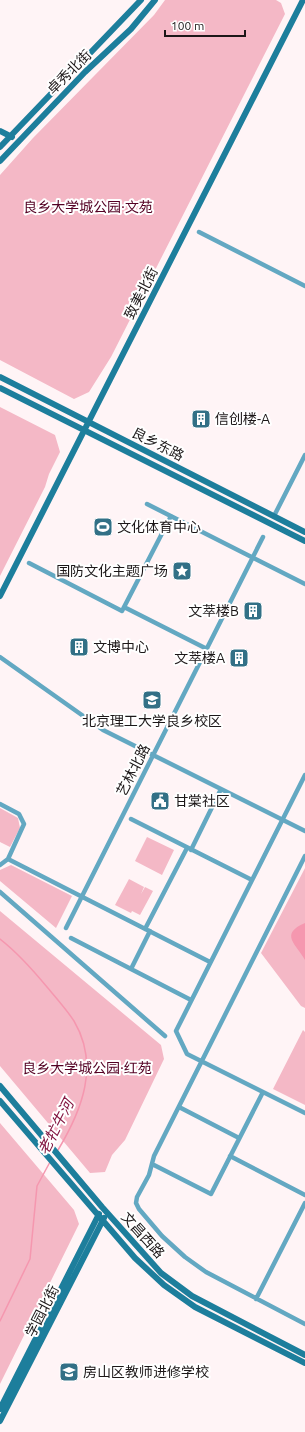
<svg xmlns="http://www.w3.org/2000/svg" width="305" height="1432" font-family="Ubuntu,'Noto Sans SC',sans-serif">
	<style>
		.green { fill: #f4b8c6 }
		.water { fill: #f597af }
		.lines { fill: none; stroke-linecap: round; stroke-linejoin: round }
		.stream { stroke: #f597af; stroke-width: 1.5 }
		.street { stroke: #63a8c2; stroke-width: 4.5 }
		.secondary { stroke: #1d7e9c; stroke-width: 6 }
		.labels { text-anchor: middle; stroke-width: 4; stroke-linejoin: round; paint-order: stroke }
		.street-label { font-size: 14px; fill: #1c1718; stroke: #fff }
		.park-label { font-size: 14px; fill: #530023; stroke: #fff }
		.poi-label { font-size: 14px; fill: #1c1718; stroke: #fff; text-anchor: start }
		.water-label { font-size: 15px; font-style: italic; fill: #821540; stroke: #fff }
	</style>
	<rect width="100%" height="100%" fill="#fff4f6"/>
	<path class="green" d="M165,0H276L281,3L285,14L111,357L89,392L74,399L0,360V175L33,138L154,15Z
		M0,407L55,435L60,452L49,474L45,487L0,576Z
		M0,808L18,818L20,828L10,847L0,842Z
		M147,837L174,850L162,875L135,861Z
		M11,865L72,896L56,928L0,881V870Z
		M305,868V1008L301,1006L261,953Z
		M129,879L144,887L141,894L145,887L153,891L140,915L132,911L131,913L115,905Z
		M0,911L161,1045L164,1059L125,1140L112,1155L105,1172L90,1173L0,1066Z
		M303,1030L305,1032V1105L273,1089Z
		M0,1123L74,1210L79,1224L0,1384Z"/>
	<path class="water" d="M305,923V960C296,944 279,934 305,923Z"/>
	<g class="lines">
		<path class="stream" d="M0,939C18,953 33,970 47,987C56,998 66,1009 74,1021C100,1065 82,1110 58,1150
			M0,1321L30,1259L37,1186L50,1162"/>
		<path class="street" d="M199,232L305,286
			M147,504L305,584
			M274,516L305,455
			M29,563L122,611L171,516
			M124,607L207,649
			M0,657L103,730L305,831
			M305,775L176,1031L187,1054L305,1113
			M0,804L19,814L24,824L8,859L0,865
			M131,819L252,880
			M191,850L221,789
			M305,856L154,1156L149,1175L137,1197L136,1203L139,1209L162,1236L185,1257L206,1272L305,1324
			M8,859L210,962
			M0,892L165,1036
			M66,928L263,537
			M145,929L187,848
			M71,938L191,1000
			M131,969L150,931
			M179,1107L239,1138
			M230,1156L305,1195
			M152,1164L211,1194L263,1092
			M256,1299L305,1203"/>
		<path class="secondary" d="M0,131L12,137
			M0,147L141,0
			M0,161L85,72L131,29L155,0
			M0,377L305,532
			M0,388L305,541
			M0,596L303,0
			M0,1086L102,1207L161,1273L192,1296L305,1355
			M0,1101L135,1258L164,1285L195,1307L305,1363
			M0,1409L99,1214
			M0,1421L104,1218"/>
	</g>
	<defs>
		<symbol id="building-square" viewBox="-11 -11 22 22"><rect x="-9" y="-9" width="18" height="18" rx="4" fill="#327086" stroke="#fff"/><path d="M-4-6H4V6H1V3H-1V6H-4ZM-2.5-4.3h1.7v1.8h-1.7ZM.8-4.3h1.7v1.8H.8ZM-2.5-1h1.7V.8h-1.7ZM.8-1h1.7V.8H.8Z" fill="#fff"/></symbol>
		<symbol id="stadium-square" viewBox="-11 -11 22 22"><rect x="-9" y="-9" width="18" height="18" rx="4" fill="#327086" stroke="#fff"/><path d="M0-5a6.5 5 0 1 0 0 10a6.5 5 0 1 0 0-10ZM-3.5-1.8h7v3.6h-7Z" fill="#fff"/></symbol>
		<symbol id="sight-square" viewBox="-11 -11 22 22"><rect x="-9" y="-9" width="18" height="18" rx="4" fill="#327086" stroke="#fff"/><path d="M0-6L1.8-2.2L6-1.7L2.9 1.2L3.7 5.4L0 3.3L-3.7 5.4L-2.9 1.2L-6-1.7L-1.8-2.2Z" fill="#fff"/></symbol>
		<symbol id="university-square" viewBox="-11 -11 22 22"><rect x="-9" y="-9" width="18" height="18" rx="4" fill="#327086" stroke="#fff"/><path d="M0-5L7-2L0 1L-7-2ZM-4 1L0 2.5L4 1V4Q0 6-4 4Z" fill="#fff"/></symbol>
		<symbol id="civic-square" viewBox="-11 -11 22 22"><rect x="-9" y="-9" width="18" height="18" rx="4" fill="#327086" stroke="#fff"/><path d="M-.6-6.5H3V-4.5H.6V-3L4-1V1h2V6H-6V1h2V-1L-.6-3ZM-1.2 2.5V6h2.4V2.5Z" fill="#fff"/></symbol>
		<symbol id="school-square" viewBox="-11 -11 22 22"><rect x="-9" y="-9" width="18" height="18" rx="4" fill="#327086" stroke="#fff"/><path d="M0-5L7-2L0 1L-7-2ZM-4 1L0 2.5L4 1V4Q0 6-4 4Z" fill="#fff"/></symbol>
	</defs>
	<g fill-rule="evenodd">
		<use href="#building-square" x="190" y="408" width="22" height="22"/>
		<use href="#stadium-square" x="92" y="516" width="22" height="22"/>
		<use href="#sight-square" x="171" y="560" width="22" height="22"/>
		<use href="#building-square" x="242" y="600" width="22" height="22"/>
		<use href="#building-square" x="68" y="636" width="22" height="22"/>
		<use href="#building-square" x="228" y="647" width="22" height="22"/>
		<use href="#university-square" x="141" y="689" width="22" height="22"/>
		<use href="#civic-square" x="149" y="790" width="22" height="22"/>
		<use href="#school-square" x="58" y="1361" width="22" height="22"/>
	</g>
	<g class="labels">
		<g class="street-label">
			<text transform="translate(69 72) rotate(-45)" y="5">卓秀北街</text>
			<text transform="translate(141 293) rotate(-63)" y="5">致美北街</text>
			<text transform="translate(158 444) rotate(27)" y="5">良乡东路</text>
			<text transform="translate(133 770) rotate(-63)" y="5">艺林北路</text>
			<text transform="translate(143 1235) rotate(48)" y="5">文昌西路</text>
			<text transform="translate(42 1311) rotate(-63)" y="5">学园北街</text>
		</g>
		<g class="park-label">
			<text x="88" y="212">良乡大学城公园·文苑</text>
			<text x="87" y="1073">良乡大学城公园·红苑</text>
		</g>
		<g class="poi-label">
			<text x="215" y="424">信创楼-A</text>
			<text x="117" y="532">文化体育中心</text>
			<text x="168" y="576" text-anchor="end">国防文化主题广场</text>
			<text x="239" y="616" text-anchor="end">文萃楼B</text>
			<text x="93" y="652">文博中心</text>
			<text x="225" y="663" text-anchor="end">文萃楼A</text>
			<text x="152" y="726" text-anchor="middle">北京理工大学良乡校区</text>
			<text x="174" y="806">甘棠社区</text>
			<text x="83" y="1377">房山区教师进修学校</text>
		</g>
		<g class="water-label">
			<text transform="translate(56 1127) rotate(-63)" y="5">老牤牛河</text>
		</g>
	</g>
	<path d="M165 30v6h80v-6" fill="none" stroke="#1c1718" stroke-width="2"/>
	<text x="171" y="30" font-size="12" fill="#1c1718" stroke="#ffffff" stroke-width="3" paint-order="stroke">100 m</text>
</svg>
